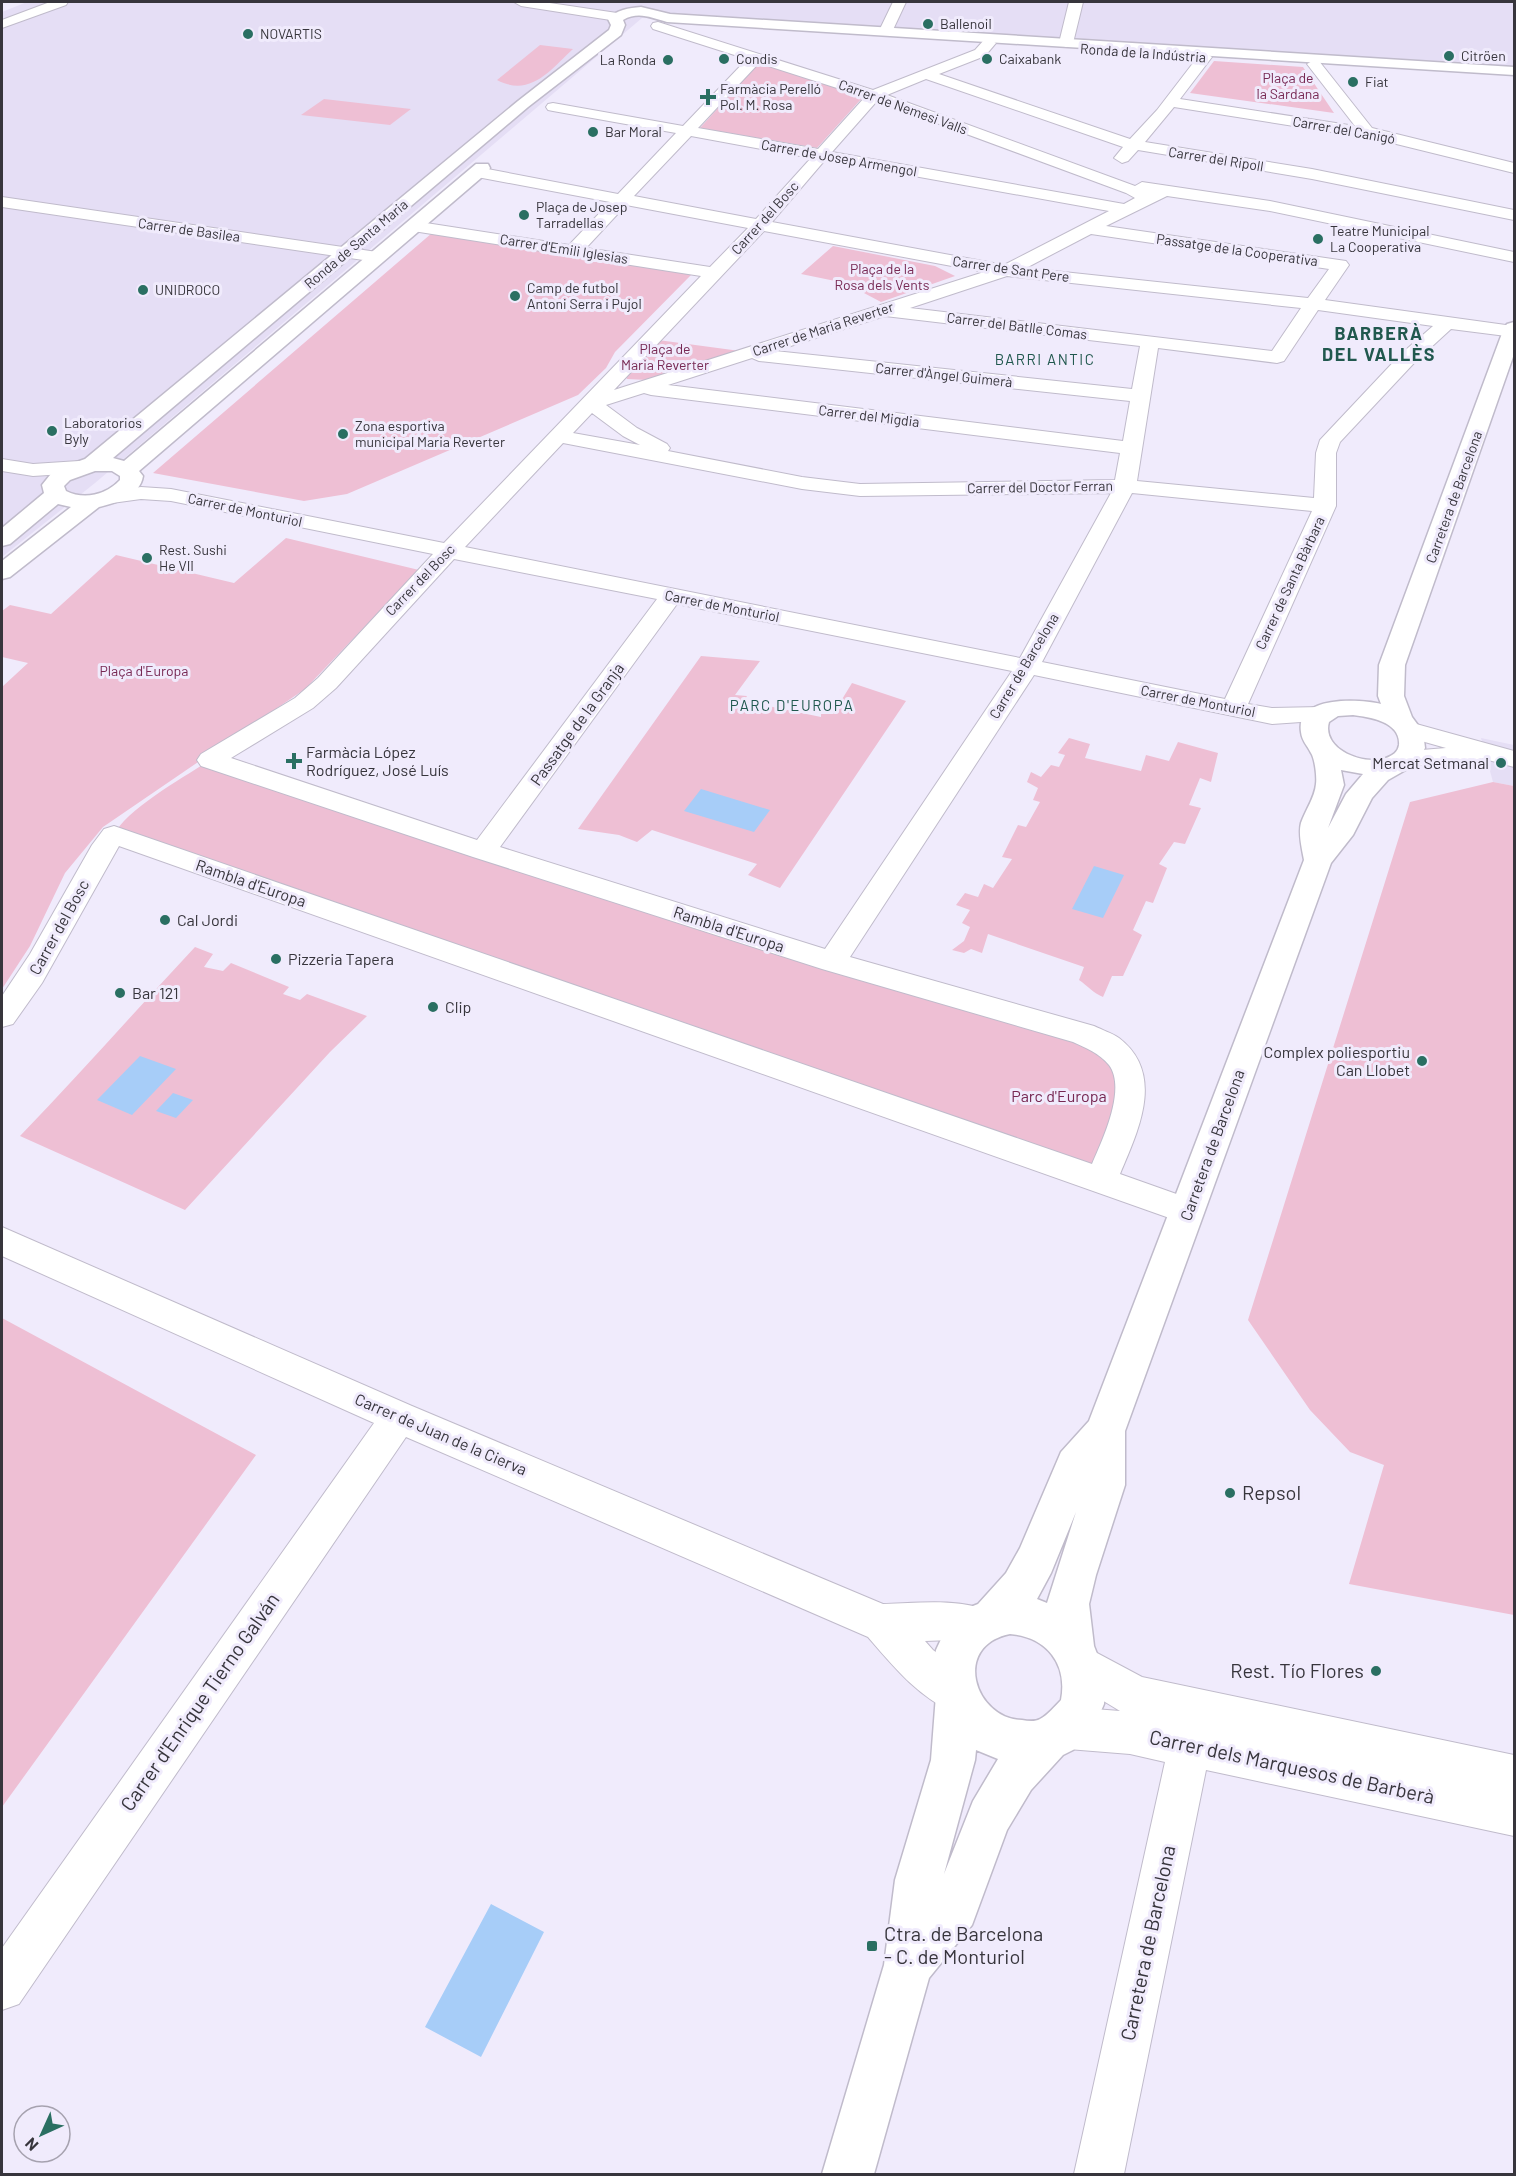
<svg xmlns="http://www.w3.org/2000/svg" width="1516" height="2176" font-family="Barlow,sans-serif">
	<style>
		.built { fill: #e5def5 }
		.green { fill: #eebfd4 }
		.water { fill: #a7cdf8 }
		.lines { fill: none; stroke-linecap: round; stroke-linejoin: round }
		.minor-casing { stroke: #c0bbcb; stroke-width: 2 }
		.tertiary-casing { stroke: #c0bbcb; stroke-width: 3 }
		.primary-casing { stroke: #c0bbcb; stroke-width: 3 }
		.minor { fill: #fff; fill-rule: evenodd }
		.tertiary { fill: #fff; fill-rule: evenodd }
		.primary { fill: #fff; fill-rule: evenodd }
		.poi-dot { fill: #2a6f62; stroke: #f0ebfc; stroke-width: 2 }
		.labels { text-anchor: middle; stroke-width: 6; stroke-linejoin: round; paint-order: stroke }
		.far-poi-label { font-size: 14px; fill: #37353c; stroke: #f0ebfc; text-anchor: start }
		.far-street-label { font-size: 14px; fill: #37353c; stroke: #f0ebfc }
		.far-park-label { font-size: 14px; fill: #772853; stroke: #f0ebfc }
		.far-neighbourhood-label { font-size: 15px; letter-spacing: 1.5px; fill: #21584e; stroke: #f0ebfc }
		.street-label { font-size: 16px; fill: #37353c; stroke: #f0ebfc }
		.poi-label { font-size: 16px; fill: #37353c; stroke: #f0ebfc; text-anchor: start }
		.park-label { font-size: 16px; fill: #772853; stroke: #f0ebfc }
		.far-district-label { font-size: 18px; font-weight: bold; letter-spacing: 1.5px; fill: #21584e; stroke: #f0ebfc }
		.near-poi-label { font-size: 20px; fill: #37353c; stroke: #f0ebfc; text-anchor: start }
		.near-street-label { font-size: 20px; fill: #37353c; stroke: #f0ebfc }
	</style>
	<rect width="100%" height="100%" fill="#f0ebfc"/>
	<path class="built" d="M27,2H1514V68L642,18L95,483L2,557V12Z
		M1481,738L1514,745V786L1493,782Z"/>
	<path class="green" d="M540,45L573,49C551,69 531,98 497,80Z
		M1214,61L1303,67L1334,113L1190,93Z
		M770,64L863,97L817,148L700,128L756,66Z
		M324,99L411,109L390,125L301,115Z
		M432,233L693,273L615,352L606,368L578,395L347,494L304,501L153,473Z
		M833,246L935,266L955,276L881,302L845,283L801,274Z
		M658,340L740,351L647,380L627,379L624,374Z
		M286,538L419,570L305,689L103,827L65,873L30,946L2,989V687L28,663L2,657V611L10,605L51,614L116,555L234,583Z
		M701,656L760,661L735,695L747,696L744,701L821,717V714H833L852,683L906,701L780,888L748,875L757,864L652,830L637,842L619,835L578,829Z
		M1069,738L1090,744L1085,758L1141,771L1146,755L1169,761L1178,742L1218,753L1211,782L1200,778L1189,805L1201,808L1185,844L1174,842L1159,864L1167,868L1153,903L1146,901L1133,930L1142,935L1123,976H1112L1103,997C1093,993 1088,986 1079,980L1084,967L988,934L982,953L971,949L964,953L952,950L964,941L970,927L962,923L970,910L956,905L965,893L978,897L984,884L993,888L1012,859L1002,857L1018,825L1026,827L1040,802L1033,800L1038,788L1027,782L1031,772L1041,777L1051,765L1059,767L1065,755L1058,753Z
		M210,760L1083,1034L1125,1065L1101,1181L114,835C125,810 186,776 210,760Z
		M1493,782L1514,786V1615L1349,1584L1384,1465L1350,1452L1310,1410L1248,1320L1410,802Z
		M195,947L213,954L204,967L223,971L231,963L289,987L283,994L300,1000L307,994L367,1016L330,1052L185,1210L20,1136C80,1074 136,1010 195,947Z
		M2,1318L256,1455L2,1807Z"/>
	<path class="water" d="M701,789L770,810L754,832L684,811Z
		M1094,866L1124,875L1103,918L1072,909Z
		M140,1056L176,1069L132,1115L97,1100Z
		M173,1093L193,1100L176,1118L156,1111Z
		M491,1904L544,1932L481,2057L425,2027Z"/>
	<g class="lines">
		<defs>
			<path id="minor" d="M50,2H68L66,5L2,28V20Z
				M514,2H543L617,13L624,17L617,21L521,6Z
				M893,2H906L891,34H881L879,31Z
				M1069,2H1083L1073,43L1066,47L1059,43Z
				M658,22L873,90L975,50L984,40L989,39L996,43L985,56L939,74L1130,139L1157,110L1200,54L1205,53L1212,57L1180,99L1355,126L1307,64L1314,60L1319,61L1372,128L1514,163V173L1376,139L1174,107L1145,142L1312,169L1514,210V220L1312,179L1138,150L1128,161L1122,163L1114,158L1123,147L926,79L887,95L1135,186L1142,182L1270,201L1514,252V262L1270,211L1167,196L1106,226L1346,261L1349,265L1325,300L1513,326L1514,337L1451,329L1415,362L1340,442L1336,453V506L1248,704L1272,708L1321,707L1330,710L1334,715L1330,720L1272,724L1034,675L850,957L1094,1026C1102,1030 1112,1033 1119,1038C1166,1074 1138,1131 1120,1174L1199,1202L1204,1211L1199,1220L1187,1224L1175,1220L119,846L42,983L13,1024L2,1027V996L30,954L92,845L104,829L114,826L1092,1164C1102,1141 1127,1089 1109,1065C1099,1053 1086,1048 1073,1042L822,969L473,857L201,766L197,760L201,754L295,698L318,678L433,554L171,501L141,499L112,503L104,502L101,497L104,492L141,487L171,489L444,543L701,276L413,231L405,226L413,221L569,245L610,202L477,177L469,172L477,167L618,194L676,133L553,111L548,110L546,107L548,104L553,103L683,126L747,59L653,29L651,26L653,23ZM759,63L865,97L818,149L698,128ZM877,101L1126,193L1135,198L1124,204L832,152ZM691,136L811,158L756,219L634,196ZM825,160L1109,211L1004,265L772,222ZM626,205L748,228L710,267L586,248ZM764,231L984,272L614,390ZM1091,234L1329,269L1308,298L1026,268ZM1007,276L1301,308L1272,351L910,308ZM1318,310L1433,326L1401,354L1320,440L1316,453L1314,498L1137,481L1158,348L1277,363L1284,361ZM885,316L1140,346L1132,389L775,351ZM752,358L759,361L1130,401L1123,441L668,385ZM644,393L651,395L1120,453L1115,480L860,484L802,477L668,451L670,448L667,444L637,428L606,405ZM592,413L623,436L640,445L573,433ZM563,443L802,489L860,496L1111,493L1020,658L465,547ZM1132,493L1312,511L1225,699L1042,662ZM454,559L657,599L477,840L231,758L313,708L336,688ZM677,604L1012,671L825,949L500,847Z
				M2,197L377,252L383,253L386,257L383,261L377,262L2,207Z
				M2,459L33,464L79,461L86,463L89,467L86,471L79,473L33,476L2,471Z
				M1409,722L1514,751V767L1481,758L1470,763L1406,766L1397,764L1393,758L1397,752L1446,748L1400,735L1396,730L1400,725Z
				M2,1227L412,1406L883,1604C919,1603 956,1598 990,1611L996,1625L990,1639L976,1644L952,1640L925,1641L933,1650L970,1677L976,1692L970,1707L955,1713C918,1697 893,1666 868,1637L406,1437L19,2004L2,2010V1948L374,1423L2,1256Z
				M1082,1645L1142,1677L1514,1755V1836L1206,1770L1124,2174H1074L1165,1762L1130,1754L1068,1749L1053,1743L1047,1728L1053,1713L1068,1707L1120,1711L1067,1679L1061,1665L1067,1651Z"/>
			<path id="tertiary" d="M641,7L670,14L1514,67V75L667,22C651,18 639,11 623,20L625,25L621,35L528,107L113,458L124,461L476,164H488L490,168L488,172L139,471L143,476C140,496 116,503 99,507L10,577L2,579V561L71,507L58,504L10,544L2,546V528L44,493L42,485L54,470L85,459L518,101L609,30L611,25L608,19C616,10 629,8 641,7ZM95,471H112L120,476V480C106,495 84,500 66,491L64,486L70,480Z"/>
			<path id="primary" d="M1514,322V354L1405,665L1404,696L1412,717L1423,732L1425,748L1416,764L1388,780L1372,798L1353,835L1331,863L1125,1431V1485L1096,1575L1089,1604L1094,1646L1106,1677L1104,1704L1092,1732L1073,1750L1063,1755L1031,1790L1007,1830L972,1925L929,1978L874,2174H822L884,1965L895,1880L931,1760L936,1695L931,1676L936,1650L950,1620L963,1610L978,1604L1006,1573L1020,1548L1061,1452L1089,1421L1304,860C1302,849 1298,834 1301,823C1305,811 1315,797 1316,784C1317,777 1315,759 1311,753C1307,745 1302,741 1301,732C1295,695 1360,699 1381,704L1378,696L1379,665L1504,328L1507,324ZM1353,715C1370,717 1401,722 1399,745C1398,752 1392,756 1386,758C1365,766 1321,750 1329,722L1338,716ZM1341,770L1363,774L1346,794L1328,828L1344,785ZM1076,1512L1047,1603L1037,1599L1051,1573ZM1010,1634C1046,1637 1068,1663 1061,1700C1055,1706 1048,1715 1040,1719C1035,1722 1028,1721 1022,1720C975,1719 951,1646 1010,1634ZM976,1750L998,1759L973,1801L944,1874L975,1760Z"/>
		</defs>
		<use href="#minor" class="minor-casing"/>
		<use href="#tertiary" class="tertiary-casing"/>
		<use href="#primary" class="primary-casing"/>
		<use href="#minor" class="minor"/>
		<use href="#tertiary" class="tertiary"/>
		<use href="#primary" class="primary"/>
	</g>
	<g class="poi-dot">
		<circle cx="928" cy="24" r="6"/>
		<circle cx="248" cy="34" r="6"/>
		<circle cx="1449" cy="56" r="6"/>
		<circle cx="724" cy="59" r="6"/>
		<circle cx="987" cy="59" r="6"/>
		<circle cx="668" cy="60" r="6"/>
		<circle cx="1353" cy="82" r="6"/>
		<path d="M705 88h6v6h6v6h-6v6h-6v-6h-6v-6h6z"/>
		<circle cx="593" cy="132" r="6"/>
		<circle cx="524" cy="215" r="6"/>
		<circle cx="1318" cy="239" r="6"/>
		<circle cx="143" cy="290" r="6"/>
		<circle cx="515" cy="296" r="6"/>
		<circle cx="52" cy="431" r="6"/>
		<circle cx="343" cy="434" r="6"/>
		<circle cx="147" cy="558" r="6"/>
		<path d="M291 752h6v6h6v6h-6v6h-6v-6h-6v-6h6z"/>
		<circle cx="1501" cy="763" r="6"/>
		<circle cx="165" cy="920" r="6"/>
		<circle cx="276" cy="959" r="6"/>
		<circle cx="120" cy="993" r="6"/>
		<circle cx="433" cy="1007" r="6"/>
		<circle cx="1422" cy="1061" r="6"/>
		<circle cx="1230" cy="1493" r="6"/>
		<circle cx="1376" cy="1671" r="6"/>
		<rect x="866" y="1940" width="12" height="12" rx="3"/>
	</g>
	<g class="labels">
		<g class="far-poi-label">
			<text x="940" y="29">Ballenoil</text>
			<text x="260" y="39">NOVARTIS</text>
			<text x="1461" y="61">Citröen</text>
			<text x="736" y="64">Condis</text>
			<text x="999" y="64">Caixabank</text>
			<text x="656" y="65" text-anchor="end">La Ronda</text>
			<text x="1365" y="87">Fiat</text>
			<text x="720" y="94">Farmàcia Perelló<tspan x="720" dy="16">Pol. M. Rosa</tspan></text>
			<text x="605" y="137">Bar Moral</text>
			<text x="536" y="212">Plaça de Josep<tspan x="536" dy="16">Tarradellas</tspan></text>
			<text x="1330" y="236">Teatre Municipal<tspan x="1330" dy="16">La Cooperativa</tspan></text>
			<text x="527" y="293">Camp de futbol<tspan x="527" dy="16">Antoni Serra i Pujol</tspan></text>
			<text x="155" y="295">UNIDROCO</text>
			<text x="64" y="428">Laboratorios<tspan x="64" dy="16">Byly</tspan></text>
			<text x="355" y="431">Zona esportiva<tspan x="355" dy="16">municipal Maria Reverter</tspan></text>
			<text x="159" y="555">Rest. Sushi<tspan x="159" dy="16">He VII</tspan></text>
		</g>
		<g class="far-street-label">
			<text transform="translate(1143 53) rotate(4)" y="5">Ronda de la Indústria</text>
			<text transform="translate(903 107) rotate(20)" y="5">Carrer de Nemesi Valls</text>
			<text transform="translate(1344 130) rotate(10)" y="5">Carrer del Canigó</text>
			<text transform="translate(839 158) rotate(10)" y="5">Carrer de Josep Armengol</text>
			<text transform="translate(1216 159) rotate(9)" y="5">Carrer del Ripoll</text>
			<text transform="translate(765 218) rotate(-48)" y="5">Carrer del Bosc</text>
			<text transform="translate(189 230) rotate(8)" y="5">Carrer de Basilea</text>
			<text transform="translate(356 244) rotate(-40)" y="5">Ronda de Santa Maria</text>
			<text transform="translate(564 249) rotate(9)" y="5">Carrer d'Emili Iglesias</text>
			<text transform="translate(1237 250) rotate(8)" y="5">Passatge de la Cooperativa</text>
			<text transform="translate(1011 269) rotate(8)" y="5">Carrer de Sant Pere</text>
			<text transform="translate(1017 326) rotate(7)" y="5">Carrer del Batlle Comas</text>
			<text transform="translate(823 329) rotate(-18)" y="5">Carrer de Maria Reverter</text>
			<text transform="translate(944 375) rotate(6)" y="5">Carrer d'Àngel Guimerà</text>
			<text transform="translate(869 416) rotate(7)" y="5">Carrer del Migdia</text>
			<text transform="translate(1040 487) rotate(-1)" y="5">Carrer del Doctor Ferran</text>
			<text transform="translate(1454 497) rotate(-70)" y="5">Carretera de Barcelona</text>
			<text transform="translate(245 510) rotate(12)" y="5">Carrer de Monturiol</text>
			<text transform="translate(420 580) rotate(-46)" y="5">Carrer del Bosc</text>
			<text transform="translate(1290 583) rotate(-65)" y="5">Carrer de Santa Bàrbara</text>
			<text transform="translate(722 606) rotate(11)" y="5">Carrer de Monturiol</text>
			<text transform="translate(1024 666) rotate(-59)" y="5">Carrer de Barcelona</text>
			<text transform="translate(1198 701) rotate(11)" y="5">Carrer de Monturiol</text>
		</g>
		<g class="far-park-label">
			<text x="1288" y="83">Plaça de<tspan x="1288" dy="16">la Sardana</tspan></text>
			<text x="882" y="274">Plaça de la<tspan x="882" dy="16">Rosa dels Vents</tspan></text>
			<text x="665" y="354">Plaça de<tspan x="665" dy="16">Maria Reverter</tspan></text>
			<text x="144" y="676">Plaça d'Europa</text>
		</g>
		<g class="far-neighbourhood-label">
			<text x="1045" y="365">BARRI ANTIC</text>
			<text x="792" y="711">PARC D'EUROPA</text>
		</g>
		<g class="street-label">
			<text transform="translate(577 724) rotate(-54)" y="6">Passatge de la Granja</text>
			<text transform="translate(251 883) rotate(19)" y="6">Rambla d'Europa</text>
			<text transform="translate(59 927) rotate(-61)" y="6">Carrer del Bosc</text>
			<text transform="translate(729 929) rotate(18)" y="6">Rambla d'Europa</text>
			<text transform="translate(1212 1145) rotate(-70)" y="6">Carretera de Barcelona</text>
			<text transform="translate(441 1434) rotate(23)" y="6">Carrer de Juan de la Cierva</text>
		</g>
		<g class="poi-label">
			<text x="306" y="758">Farmàcia López<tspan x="306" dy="18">Rodríguez, José Luís</tspan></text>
			<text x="1489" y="769" text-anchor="end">Mercat Setmanal</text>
			<text x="177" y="926">Cal Jordi</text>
			<text x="288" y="965">Pizzeria Tapera</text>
			<text x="132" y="999">Bar 121</text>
			<text x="445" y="1013">Clip</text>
			<text x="1410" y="1058" text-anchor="end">Complex poliesportiu<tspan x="1410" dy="18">Can Llobet</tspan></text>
		</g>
		<g class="park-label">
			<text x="1059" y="1102">Parc d'Europa</text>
		</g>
		<g class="far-district-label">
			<text x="1379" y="340">BARBERÀ<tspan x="1379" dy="21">DEL VALLÈS</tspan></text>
		</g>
		<g class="near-poi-label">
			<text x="1242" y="1500">Repsol</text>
			<text x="1364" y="1678" text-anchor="end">Rest. Tío Flores</text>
			<text x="884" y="1941">Ctra. de Barcelona<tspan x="884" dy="23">- C. de Monturiol</tspan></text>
		</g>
		<g class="near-street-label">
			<text transform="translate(200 1702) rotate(-55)" y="7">Carrer d'Enrique Tierno Galván</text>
			<text transform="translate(1292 1767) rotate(12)" y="7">Carrer dels Marquesos de Barberà</text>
			<text transform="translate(1148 1943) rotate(-78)" y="7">Carretera de Barcelona</text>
		</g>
	</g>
	<rect width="1516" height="2176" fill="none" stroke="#37353c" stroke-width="6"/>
	<g transform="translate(42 2134) rotate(225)"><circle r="28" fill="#f0ebfc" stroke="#a6a2af" stroke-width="1.5"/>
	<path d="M0-4.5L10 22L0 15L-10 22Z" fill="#2a6f62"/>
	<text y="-9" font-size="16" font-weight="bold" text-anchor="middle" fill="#37353c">N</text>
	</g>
</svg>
